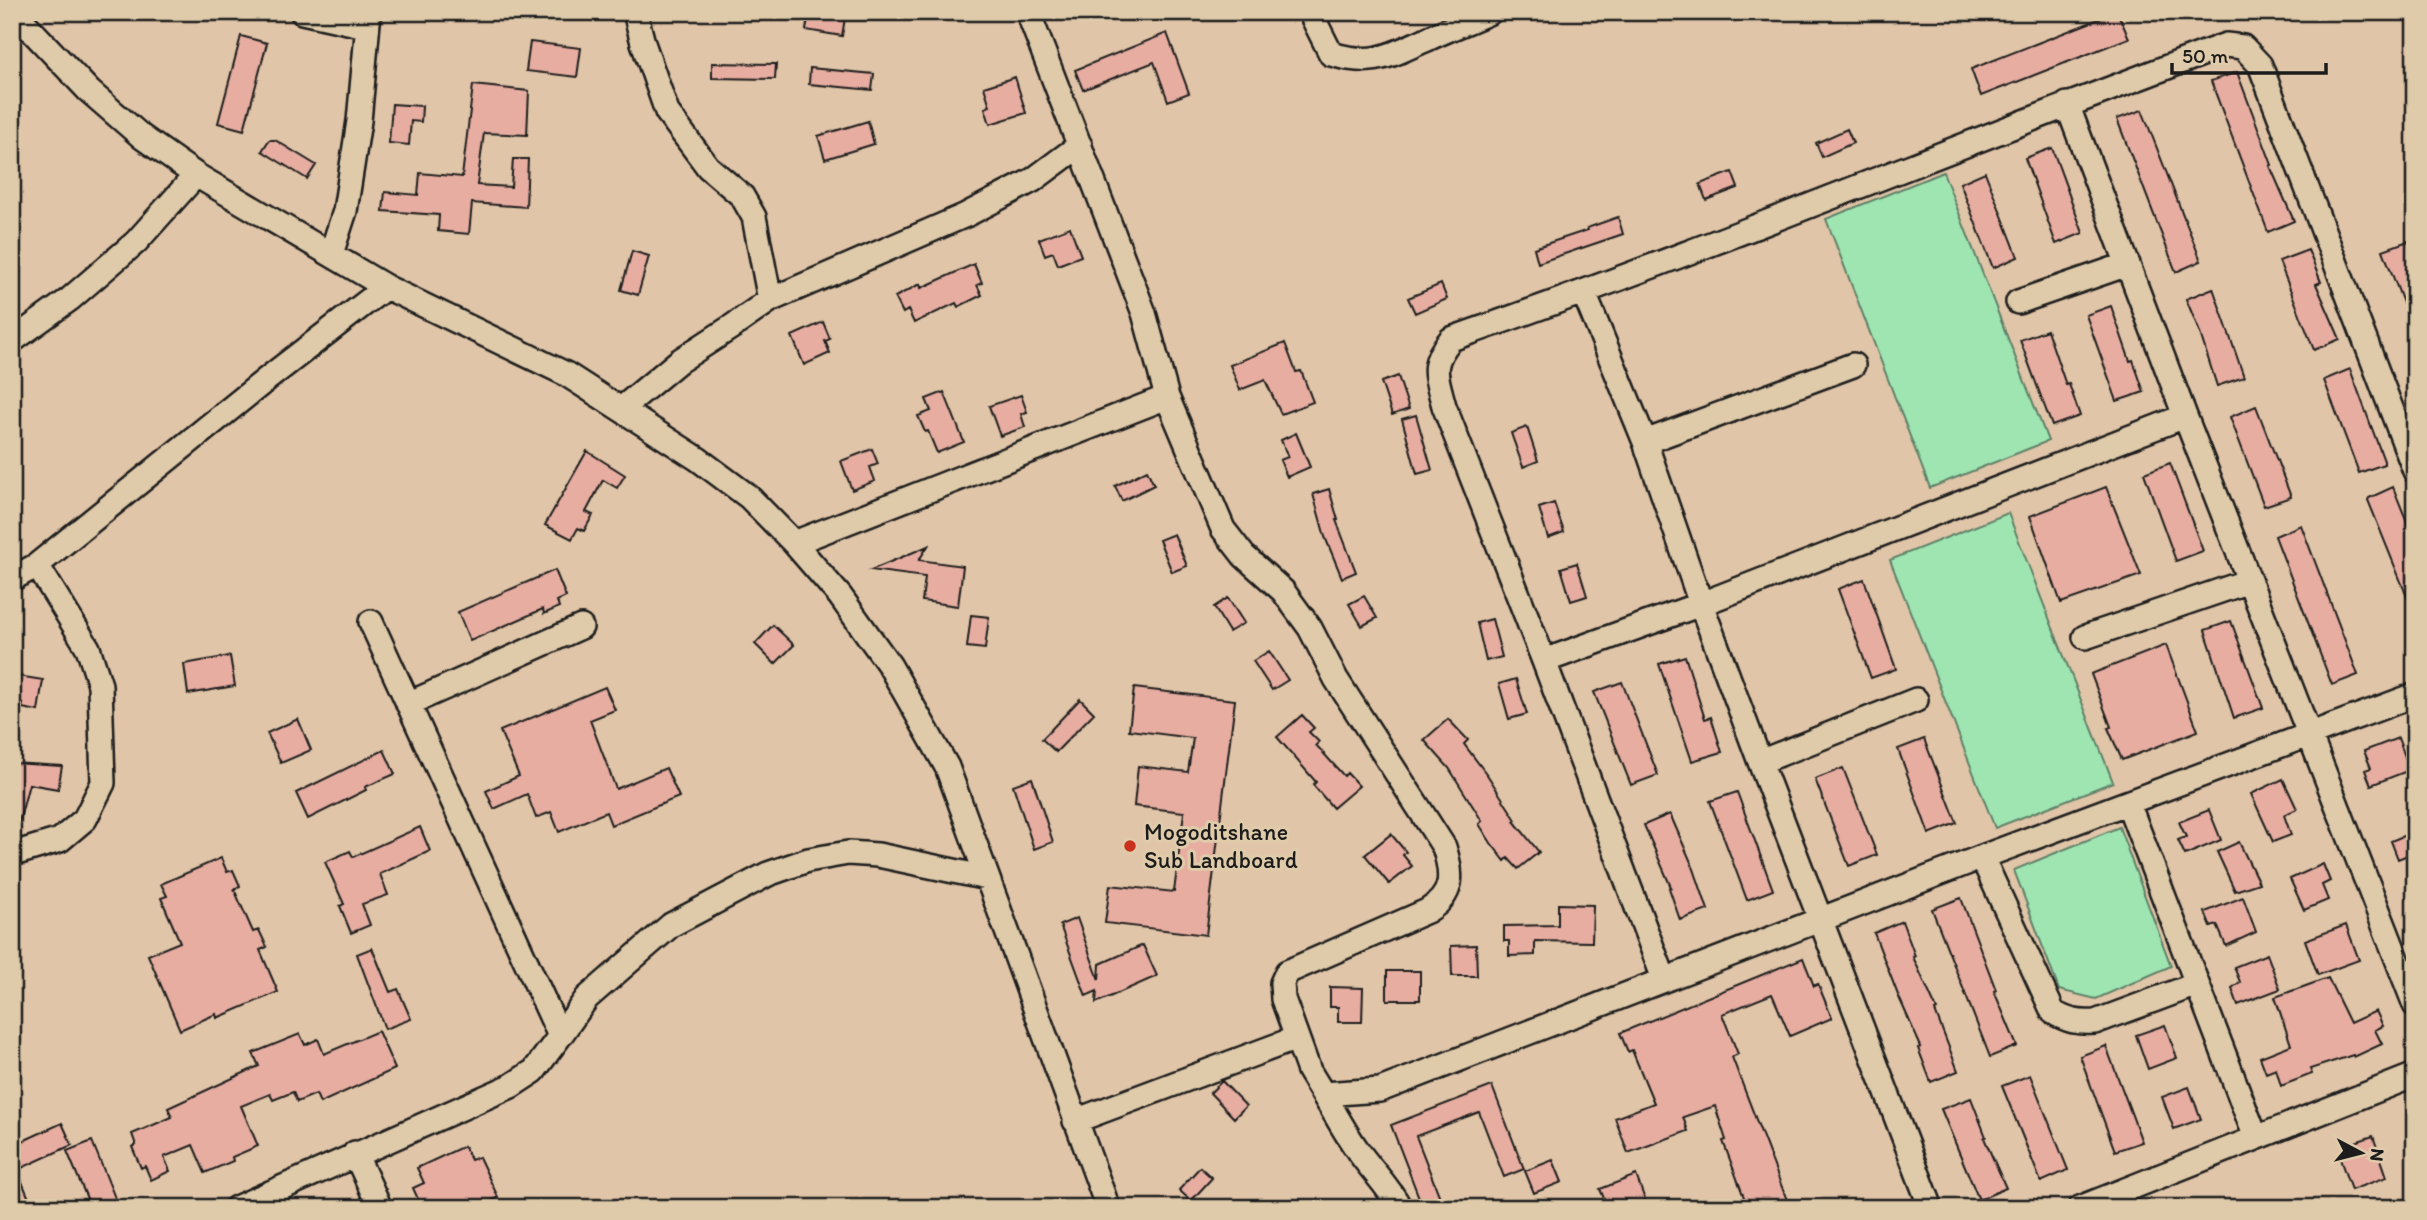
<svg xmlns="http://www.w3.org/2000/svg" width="2427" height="1220" font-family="Itim,sans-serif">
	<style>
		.green { fill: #9fe5b2; stroke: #5e8067; stroke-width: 2 }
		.building { fill: #e7ada1; stroke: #1c1c1c; stroke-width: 2 }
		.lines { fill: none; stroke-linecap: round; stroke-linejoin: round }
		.minor-casing { stroke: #1c1c1c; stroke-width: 28 }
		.minor { stroke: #dfcbaa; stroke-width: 23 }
		.poi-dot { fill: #c8321e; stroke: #dfcbaa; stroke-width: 2.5 }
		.labels { text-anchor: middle; stroke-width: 6; stroke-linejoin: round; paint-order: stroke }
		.poi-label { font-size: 24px; fill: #1c1c1c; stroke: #dfcbaa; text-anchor: start }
	</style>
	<rect width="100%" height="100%" fill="#e1c5a8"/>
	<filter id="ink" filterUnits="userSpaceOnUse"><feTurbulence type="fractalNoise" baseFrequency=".0143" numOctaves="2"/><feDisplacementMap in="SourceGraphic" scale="14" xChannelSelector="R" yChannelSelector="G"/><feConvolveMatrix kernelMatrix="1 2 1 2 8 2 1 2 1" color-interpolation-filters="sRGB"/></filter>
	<g filter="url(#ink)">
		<path class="green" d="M1943,172L2048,441L1930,488L1826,219Z
			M2008,513L2113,782L1995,828L1890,560Z
			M2119,827L2171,966L2096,999L2059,990L2014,870Z"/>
		<path class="building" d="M809,12H846L842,36L806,30Z
			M2117,12L2129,38L1981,96L1971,69Z
			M1167,33L1189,93L1168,101L1154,62L1083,90L1075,70Z
			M241,36L267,43L244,130L218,123Z
			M530,42L581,48L577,77L526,71Z
			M712,63L776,64L775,79L712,78Z
			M810,68L874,74L872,90L809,84Z
			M2237,72L2272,165L2270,166L2294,221L2268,232L2211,81Z
			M1015,77L1026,113L990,124L985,108L990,106L984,87Z
			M473,85L529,91L527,135L484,133L477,185L511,187L513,159H528L526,207L472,203L469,234L438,231L439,215L383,211L385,192L418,195L420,173L462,177Z
			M392,104L422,106L421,122L411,121L409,145L389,143Z
			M2142,110L2201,261L2176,272L2117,119Z
			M868,121L874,144L825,159L818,136Z
			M1847,129L1853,143L1822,157L1816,143Z
			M269,140H275L316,165L307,179L262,151Z
			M2052,148L2083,233L2056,244L2025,158Z
			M1732,172L1738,188L1706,200L1700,184Z
			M1985,172L2018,257L1993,268L1960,183Z
			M1618,217L1623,234L1538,263L1534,248L1588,230L1587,228Z
			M1070,227L1081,256L1058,265L1053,252L1045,255L1039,239Z
			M2408,241L2415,260L2414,332L2383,250Z
			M2308,250L2321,282L2316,284L2340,339L2314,350L2279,261Z
			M632,251L649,256L638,295L621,290Z
			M974,264L982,283L977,285L982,295L958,307L956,303L914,323L908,310L903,313L895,297L920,284L921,288Z
			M1441,284L1447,299L1415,313L1408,298Z
			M2213,288L2244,377L2217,386L2199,330L2186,299Z
			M2111,306L2130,361L2133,360L2144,392L2117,401L2086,315Z
			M823,322L830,339L825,341L830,353L804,365L792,336Z
			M2047,330L2066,385L2069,384L2080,416L2052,426L2020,340Z
			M1285,343L1296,372L1301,371L1313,402L1281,414L1265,380L1240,390L1230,365Z
			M2350,369L2384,461V464L2359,473L2324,380Z
			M1398,376L1409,409L1392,415L1381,382Z
			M944,392L964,442L937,453L928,431L925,432L918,416L931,411L926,399Z
			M1021,395L1027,412L1021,414L1025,427L1000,436L989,406Z
			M2256,406L2291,497L2264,506L2230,417Z
			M1416,415L1432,470L1417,474L1402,419Z
			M1527,427L1538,461L1523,467L1511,433Z
			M1296,433L1310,467L1287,477L1280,460L1288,457L1281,440Z
			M872,449L878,464L870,467L875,481L852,490L841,461Z
			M587,451L625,475L617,488L603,480L586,512L593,515L584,531L578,528L572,539L545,525Z
			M2170,463L2203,551L2176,561L2144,473Z
			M1147,470L1154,485L1122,501L1115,486Z
			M2106,487L2141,575L2061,603L2030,516Z
			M2393,487L2415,542L2414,614L2368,500L2369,498Z
			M1329,489L1338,520H1336L1356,572L1342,578L1325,537L1313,494Z
			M1554,503L1564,532L1548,538L1539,508Z
			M2301,525L2358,675L2332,685L2275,536Z
			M1174,534L1187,566L1172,572L1159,540Z
			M928,546L919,560L963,566L958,606L922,601L925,577L871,570Z
			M1577,563L1587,596L1571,601L1561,568Z
			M555,570L566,597L557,601L559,607L544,614L543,609L470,641L458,612Z
			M1864,579L1896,669L1871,678L1838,589Z
			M1364,596L1377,618L1362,626L1349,604Z
			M1228,598L1244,623L1229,632L1214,607Z
			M971,615L989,617L985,649L967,647Z
			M1492,619L1502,657L1486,661L1477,623Z
			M2231,621L2263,708L2234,718L2205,630Z
			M773,625L794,645L775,664L755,644Z
			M2166,645L2198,731L2122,760L2108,728L2111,727L2091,674Z
			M1269,651L1288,680L1272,690L1253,661Z
			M230,656L235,686L188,694L184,664Z
			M1685,656L1705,719L1711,717L1722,752L1692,761L1659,664Z
			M12,675L43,680L38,711L22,708L23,704L12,703Z
			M1516,679L1527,714L1509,719L1499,684Z
			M1622,682L1658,775L1631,785L1594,692Z
			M605,687L615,710L590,720L616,789L666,768L679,797L611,825L606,812L559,832L551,812L536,818L527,794L494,809L486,791L519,776L500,731Z
			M1134,688L1235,700L1206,935L1105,923L1110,885L1174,892L1184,812L1134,806L1138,766L1188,772L1193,738L1129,730Z
			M1080,699L1094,713L1056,752L1042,739Z
			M1302,715L1314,728L1309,732L1319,742L1316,745L1344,776L1347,773L1359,786L1333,808L1313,785L1316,782L1277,737Z
			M298,719L311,750L281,763L267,733Z
			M1448,719L1468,740L1464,744L1488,776L1516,820L1514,821L1539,852L1518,869L1508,858L1505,861L1491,843L1479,824L1482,821L1449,768L1424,740Z
			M2398,738L2410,770L2371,785L2365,770L2371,768L2364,751Z
			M1924,739L1957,823L1929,834L1898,749Z
			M384,750L395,774L365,787L366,790L308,819L296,793Z
			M12,763L62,766L58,789L29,784L18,826L12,825Z
			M1843,768L1877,855L1849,866L1815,779Z
			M1032,778L1053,842L1034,849L1013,785Z
			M2283,779L2297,809L2284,815L2291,835L2273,842L2251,794Z
			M1737,792L1773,890L1747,900L1710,801Z
			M2209,810L2221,840L2185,855L2178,840L2186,837L2179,822Z
			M1670,814L1694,869L1708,910L1680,920L1669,888L1671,887L1644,825Z
			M420,827L430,851L380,874L388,895L362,904L370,925L351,933L340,906L344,904L325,862L350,851L353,857Z
			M2415,831V852L2398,859L2391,841Z
			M1391,834L1406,852L1403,855L1412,866L1389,884L1365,855Z
			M2239,842L2259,883L2235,891L2217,852Z
			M221,858L227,872L233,870L240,886L234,889L253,932L259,930L267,947L260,950L278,992L217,1018L216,1014L180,1030L148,955L180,942L161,898L167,896L161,884Z
			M2323,864L2330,881L2322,885L2328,900L2304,910L2290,879Z
			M2243,897L2256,932L2226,946L2217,925L2211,927L2205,912Z
			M1961,898L1996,990L1994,991L2017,1046L1990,1057L1932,909Z
			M1558,904L1593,905L1592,942L1535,941V955L1509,956V941H1504V926L1558,925Z
			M1077,918L1099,980L1100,964L1143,945L1157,976L1096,1003L1097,991L1086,996L1060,925Z
			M1902,921L1915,956L1913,957L1937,1010L1935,1011L1958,1071L1931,1082L1918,1048L1921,1047L1898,995L1874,933Z
			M2346,925L2359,960L2318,975L2305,940Z
			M1476,945L1477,976H1452L1451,946Z
			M372,948L390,992L398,989L411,1019L385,1029L357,954Z
			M2267,954L2280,989L2238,1005L2232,988L2240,982L2234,967Z
			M1803,958L1814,986L1818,984L1832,1018L1790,1036L1772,994L1722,1014L1738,1054L1732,1057L1790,1208H1748L1723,1141L1726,1140L1715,1106L1683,1117L1688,1131L1628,1153L1615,1118L1654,1103L1632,1050L1628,1052L1620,1033Z
			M1387,971H1420V1000H1387Z
			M2328,978L2350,1023L2376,1011L2383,1026L2375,1030L2382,1044L2354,1057L2353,1055L2310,1069L2312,1074L2281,1086L2276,1069L2266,1073L2260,1057L2291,1045L2275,997Z
			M1330,987L1363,988L1362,1022H1338V1007H1330Z
			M2165,1025L2177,1058L2148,1069L2136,1035Z
			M378,1031L395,1069L320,1103L316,1094L297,1102L293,1092L273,1100L270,1094L241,1106L258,1146L232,1157L233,1161L205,1173L193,1145L164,1157L170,1171L151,1180L145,1166L141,1168L132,1147L136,1145L132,1134L172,1117L168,1108L259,1066L253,1053L300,1034L305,1045L318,1039L324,1054Z
			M2106,1046L2142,1142L2115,1151L2080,1056Z
			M2030,1075L2068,1170L2041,1182L2002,1086Z
			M1222,1081L1246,1106L1234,1118L1210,1093Z
			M1492,1086L1524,1169L1504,1177L1479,1112L1416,1136L1444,1208H1423L1391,1125Z
			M2189,1087L2201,1119L2174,1129L2162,1097Z
			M1971,1098L1986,1137L1984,1138L2006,1188L1979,1200L1941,1109Z
			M62,1123L72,1145L17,1170L33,1208H12V1146Z
			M2373,1136L2387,1177L2351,1190L2339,1156L2358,1150L2355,1142Z
			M92,1141L119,1208H91L67,1151Z
			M464,1146L471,1160L479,1157L498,1197L479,1208H422L413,1188L424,1183L417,1168Z
			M1553,1160L1562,1182L1534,1193L1525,1171Z
			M1200,1167L1212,1178L1191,1201L1179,1190Z
			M1636,1175L1648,1208H1608L1600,1189Z"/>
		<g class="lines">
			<defs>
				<path id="minor" d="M14,12L89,91L142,137L196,175L386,287L566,374L698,459L749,497L794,543L840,596L890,666L947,767L1108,1208
					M302,12L366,26
					M635,12L643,43L667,112L708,167L742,196L754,217L770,300
					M1028,12L1144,313L1167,397L1223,529L1244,556L1283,591L1310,628L1336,679L1444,847C1453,875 1454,895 1427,911L1287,972L1282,983L1283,999L1309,1071L1323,1094L1380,1090L1982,857L2415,695
					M1310,12L1331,54C1373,66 1387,57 1425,40C1446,30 1468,22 1490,12
					M2067,104L2185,416L2415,1005
					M331,254L345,211L359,121L369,12
					M1584,293L1645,442L1701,604L1760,762L1931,1208
					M2018,302L2128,264
					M12,341L70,299L136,242L196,175
					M621,409L679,361L733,326L770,300L966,215L1033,180L1080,145
					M1645,442L1853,365
					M794,543L1167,397
					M12,579L37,565L267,379L386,287
					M2085,637L2249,581
					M1544,661L1701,604L2185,416
					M408,704L581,627
					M1760,762L1916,700
					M2128,803L2256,1138
					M12,851L20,852L60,840L85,819L103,783L100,685L88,648L37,565
					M1982,857L2053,1012C2067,1021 2078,1023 2095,1022L2197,984
					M1664,979L1544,661L1444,406C1436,375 1429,365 1451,339C1712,249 1967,141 2226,45L2243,47L2260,65L2415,471
					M560,1036L587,998L671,925L768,874L808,860L848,853L878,855L987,878
					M1323,1094C1337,1116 1348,1139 1364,1159C1377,1176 1390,1189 1400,1208
					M1075,1121L1297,1038
					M355,1153L380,1208
					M236,1208L511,1086L534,1071L560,1036L371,622
					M2080,1208L2415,1075"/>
			</defs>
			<use href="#minor" class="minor-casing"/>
			<use href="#minor" class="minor"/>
		</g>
	</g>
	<circle class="poi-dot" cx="1130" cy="846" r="7"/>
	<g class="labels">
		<g class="poi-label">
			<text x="1144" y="840">Mogoditshane<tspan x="1144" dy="28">Sub Landboard</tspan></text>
		</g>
	</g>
	<rect width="2427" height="1220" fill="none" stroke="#dfcbaa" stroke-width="42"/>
	<rect x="21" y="21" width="2385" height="1178" fill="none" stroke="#1c1c1c" stroke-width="2.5" filter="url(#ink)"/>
	<g transform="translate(2361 1153) rotate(97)" stroke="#dfcbaa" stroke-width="5" paint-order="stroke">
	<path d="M0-5L12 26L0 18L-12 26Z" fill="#1c1c1c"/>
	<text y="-10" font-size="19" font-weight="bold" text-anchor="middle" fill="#1c1c1c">N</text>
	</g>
	<path d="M2172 63v10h154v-10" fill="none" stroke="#1c1c1c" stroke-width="3.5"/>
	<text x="2182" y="63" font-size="21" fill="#1c1c1c" stroke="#dfcbaa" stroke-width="5" paint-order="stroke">50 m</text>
</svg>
